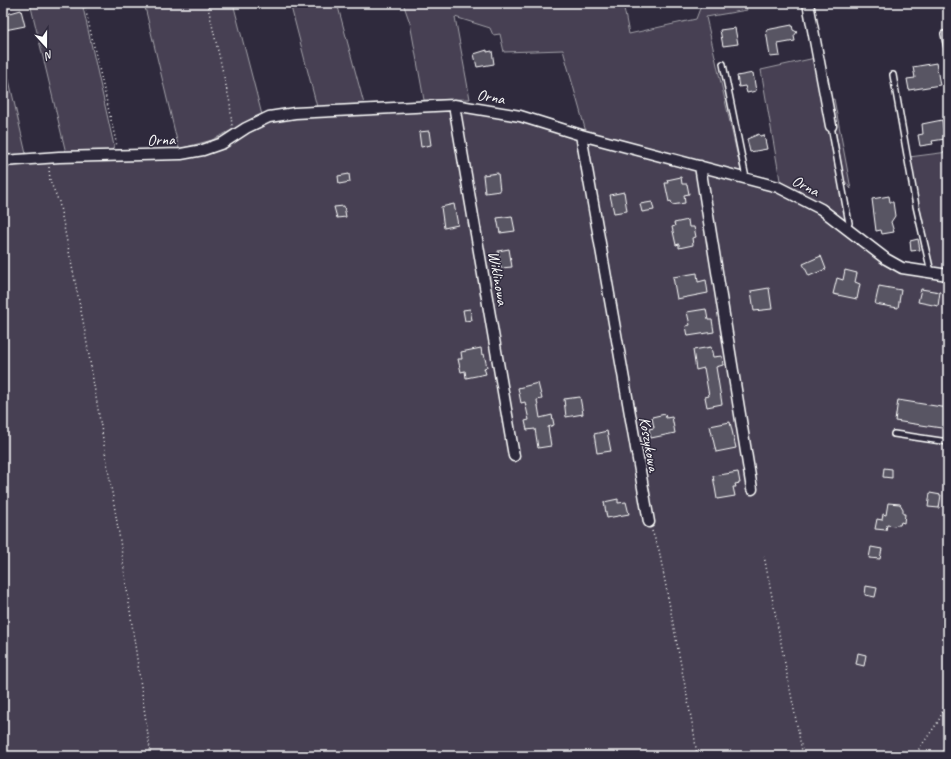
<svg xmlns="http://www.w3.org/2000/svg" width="951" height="759" font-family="Caveat,sans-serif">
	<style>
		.green { fill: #464152; stroke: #a2a0a8 }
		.building { fill: #595564; stroke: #fff }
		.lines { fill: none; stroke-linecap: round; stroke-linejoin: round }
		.service-casing { stroke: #fff; stroke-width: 8 }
		.minor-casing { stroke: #fff; stroke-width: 13 }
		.path { stroke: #fff; stroke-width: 1.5; stroke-dasharray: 1 3; stroke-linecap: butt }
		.service { stroke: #2f2a3d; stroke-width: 5 }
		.minor { stroke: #2f2a3d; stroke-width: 10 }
		.labels { text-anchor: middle; stroke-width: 3; stroke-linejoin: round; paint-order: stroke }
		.street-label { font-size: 16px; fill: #fff; stroke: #2f2a3d }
	</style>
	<rect width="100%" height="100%" fill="#2f2a3d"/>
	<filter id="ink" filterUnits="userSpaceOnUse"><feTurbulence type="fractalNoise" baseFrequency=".025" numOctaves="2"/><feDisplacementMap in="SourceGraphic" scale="8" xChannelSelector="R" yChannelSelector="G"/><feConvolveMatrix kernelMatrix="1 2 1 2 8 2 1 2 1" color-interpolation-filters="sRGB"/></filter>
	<g filter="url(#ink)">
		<path class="green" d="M30,3H82L114,146L112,151L66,153Z
			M144,3H233L262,115L212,140L179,149Z
			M290,3H337L364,104L317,107Z
			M403,3H623L629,34L696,19L702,3H745L747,10L706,17L742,175L705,162L586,132L563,50L504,52L500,34L493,35L490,28L455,17L470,99L424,100L410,23Z
			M3,54L26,154L9,156L3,137Z
			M815,58L846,221L845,223L781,186L761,70Z
			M834,99L851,189L844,180L830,100Z
			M439,109L516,119L782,193L818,212L891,268L904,273L948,279V756H3V167L53,162L181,157L263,123L298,116Z
			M948,152V271L932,267L909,157Z"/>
		<path class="building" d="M21,10L25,26L5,30L3,15Z
			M792,25L793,30L797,32L794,36L795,41L778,44L780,56L770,57L766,30Z
			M735,28L738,44L723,46L720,30Z
			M487,50V52L492,51L494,64L477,67L474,54Z
			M936,63L940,85L909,90L907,79L915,78L913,67Z
			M753,73L756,91L747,93L745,86L739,87L737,76Z
			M942,120L945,139L932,141L933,144L920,146L918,135L923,134L922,124Z
			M429,131L431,145L421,147L419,132Z
			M759,134L760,136L764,135L767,149L750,152L747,139Z
			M498,173L500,191L485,193L483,175Z
			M349,174L350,182L339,184L338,176Z
			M681,177L682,184H687L689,194L684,195L685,203L672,205L671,201L669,202L665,183H668L667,180Z
			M624,192L627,211L614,213L610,195Z
			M889,196L890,202H893L895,216L891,222L894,232L882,234L881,230L876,231L872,199Z
			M652,202L654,210L642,212L640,204Z
			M454,204L458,225L444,228L441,207Z
			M344,206L346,217L337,218L334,207Z
			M512,216L515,231L500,233L497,218Z
			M688,220L689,227H694L696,237L692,238L693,245L679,248V244L676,245L672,227L675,226L674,223Z
			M918,239L920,250L911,251L910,241Z
			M509,249L512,267L501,268L498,251Z
			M821,256L826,269L809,276L803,264Z
			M845,270L857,273L855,282L860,284L857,299L833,294L837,278L843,280Z
			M697,273L698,282L706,280L708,293L677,299L673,277Z
			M879,286L901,290L898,308L875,304Z
			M769,288L772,309L754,311L751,291Z
			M921,289L940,292L938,306L918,302Z
			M470,309L472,320L465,321L463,310Z
			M706,309L708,320H712L714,332L688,336L686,326L690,325L687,312Z
			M711,347L713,357L722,356L723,365L716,367L722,404L707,407L705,397L709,396L704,368L696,370L693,350Z
			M481,348L482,355L484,354L487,367L484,368L486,374L466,378L465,371L461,372L458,359H462L461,352Z
			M538,383L542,399L537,400L540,418L552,415L554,425L548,427L551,446L538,448L535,429L527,430L525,421L529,420L525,402L521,403L518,388Z
			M580,397L583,414L566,417L564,399Z
			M898,400L948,408V429L895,421Z
			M665,414L666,418L672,417L675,433L651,438L649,429L654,428L652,417Z
			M730,422L736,448L716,452L710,426Z
			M607,431L611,451L597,453L594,434Z
			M884,468L892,469V478L883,477Z
			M738,472L740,483L735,484L736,487H733L735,496L717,499L713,476Z
			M930,493L941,495L939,508L928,507Z
			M618,499V503L626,502L629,514L607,518L604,502Z
			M888,503L900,504L903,509V514H905L904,523L901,522L900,525H896L895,526L887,525L886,530L875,529L877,519L882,520L883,514L886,515Z
			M871,547L882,549L880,559L869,558Z
			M866,586L877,588L875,597L865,595Z
			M858,653L866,655L864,666L856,664Z"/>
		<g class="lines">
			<defs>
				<path id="service" d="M944,34L948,53
					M723,64L746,178
					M893,75L916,206L931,272
					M831,126L849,223L847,229
					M894,434L948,442"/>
				<path id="minor" d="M808,3L831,126
					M454,105L514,456
					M581,135L649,522
					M3,161L59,157L181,154L203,150L223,143L246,128L269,117L295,113L454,105L520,116L581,135L778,187L821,209L886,259L902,268L948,275
					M700,166L752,489"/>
			</defs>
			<use href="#service" class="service-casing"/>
			<use href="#minor" class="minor-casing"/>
			<path class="path" d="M84,3L117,146
				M207,3L230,103L232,126
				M49,167L50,181L59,202L84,326L119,534L151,756
				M652,531L659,550L694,733L697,756
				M764,556L803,756
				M914,756L938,722L948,699"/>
			<use href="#service" class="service"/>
			<use href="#minor" class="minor"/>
		</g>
	</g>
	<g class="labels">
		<g class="street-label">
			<text transform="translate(491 96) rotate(10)" y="6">Orna</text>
			<text transform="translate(161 139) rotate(-2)" y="6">Orna</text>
			<text transform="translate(806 185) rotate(27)" y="6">Orna</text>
			<text transform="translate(499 278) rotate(80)" y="6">Wiklinowa</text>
			<text transform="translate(650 444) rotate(80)" y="6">Koszykowa</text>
		</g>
	</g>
	<rect width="951" height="759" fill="none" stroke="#2f2a3d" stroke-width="16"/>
	<rect x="8" y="8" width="935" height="743" fill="none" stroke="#fff" stroke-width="1.5" filter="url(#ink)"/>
	<g transform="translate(46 46) rotate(159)" stroke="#2f2a3d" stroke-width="3" paint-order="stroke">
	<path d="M0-3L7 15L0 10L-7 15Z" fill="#ffffff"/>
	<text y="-6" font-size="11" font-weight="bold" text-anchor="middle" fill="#ffffff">N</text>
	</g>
</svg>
